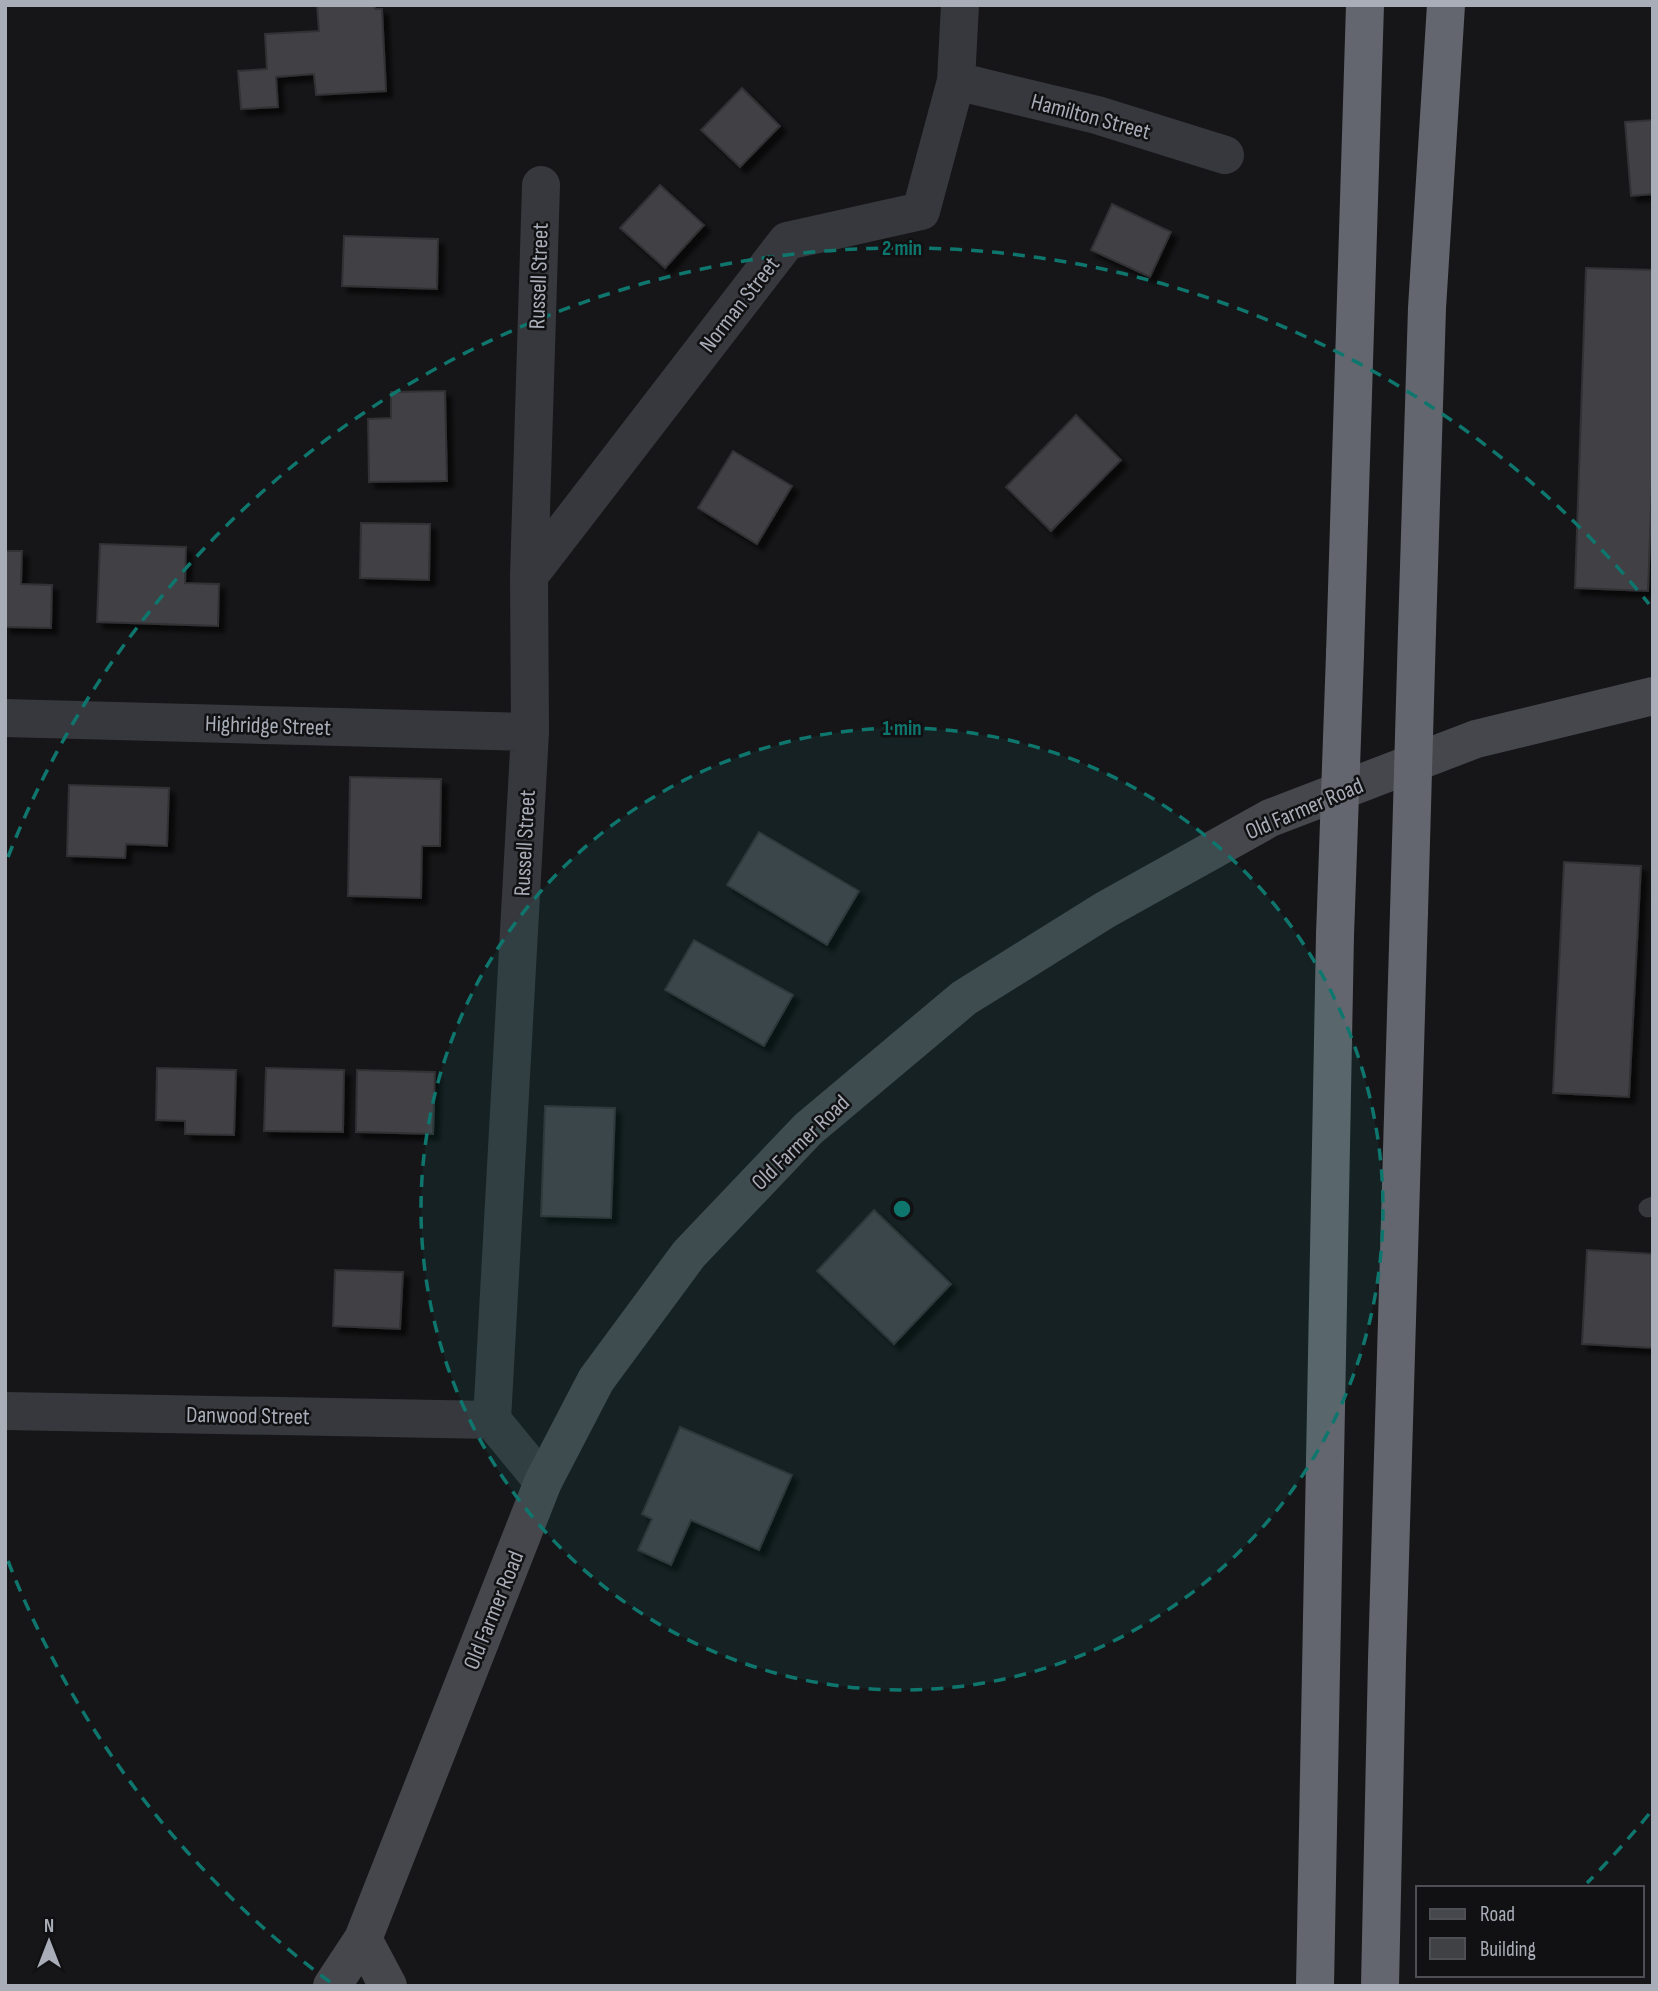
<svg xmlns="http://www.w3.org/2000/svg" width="1658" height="1991" font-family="'Sofia Sans Condensed',sans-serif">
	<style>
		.building { fill: #404145; stroke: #303034; stroke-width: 2; filter: url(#shadow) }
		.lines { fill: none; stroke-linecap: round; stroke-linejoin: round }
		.lane { stroke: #37383d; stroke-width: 19 }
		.street { stroke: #37383d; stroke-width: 38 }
		.secondary { stroke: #45474d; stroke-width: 38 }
		.highway { stroke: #63666e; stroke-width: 38 }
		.highway-bridge { stroke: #63666e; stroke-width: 38 }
		.ring { fill: none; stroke: #0f766e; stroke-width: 3.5; stroke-dasharray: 12 9 }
		.labels { text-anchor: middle; stroke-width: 5; stroke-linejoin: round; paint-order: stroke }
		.street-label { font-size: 23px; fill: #a8adb8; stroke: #111113 }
		.centre { fill: #0f766e; stroke: #111113; stroke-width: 3.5 }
		.ring-label { font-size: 21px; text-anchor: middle; font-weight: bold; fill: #0f766e; stroke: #111113; stroke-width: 5; stroke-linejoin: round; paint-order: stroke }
	</style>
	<defs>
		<filter id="shadow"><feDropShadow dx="6" dy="6" stdDeviation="2" flood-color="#0009"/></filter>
	</defs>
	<rect width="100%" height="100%" fill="#161618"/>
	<path class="building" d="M317,5H375V9H382L386,91L316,95L314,74L276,77L278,107L241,109L238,71L267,69L265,34L319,31Z
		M742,88L780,126L740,167L701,130Z
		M1653,120V194L1631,196L1625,122Z
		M660,185L704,225L665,268L620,228Z
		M1112,204L1171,232L1150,277L1091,250Z
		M344,236L438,239L437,289L342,286Z
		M1586,268L1653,270V454L1648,591L1575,588Z
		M445,391L447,481L369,482L368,419L391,418V392Z
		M1076,415L1121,460L1051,531L1006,487Z
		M733,451L792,486L757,544L698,508Z
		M361,523L430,524L429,580L360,578Z
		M100,544L186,547L185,583L219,584L218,626L97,622Z
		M5,551H22L21,584L52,585L51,628L5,627Z
		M350,777L441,779L440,846H422L421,898L348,896Z
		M69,785L169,788L167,846L126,844L125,858L67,856Z
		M759,832L859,891L827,945L727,885Z
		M1564,862L1641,866L1629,1097L1553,1093Z
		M694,940L793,995L764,1046L665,990Z
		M157,1068L236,1070L234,1135L185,1134V1121L156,1120Z
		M266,1068L344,1070L343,1132L264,1131Z
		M357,1070L435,1072L433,1134L356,1132Z
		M545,1106L615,1108L611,1218L541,1216Z
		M874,1210L951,1284L894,1344L817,1271Z
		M1587,1250L1653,1254V1348L1582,1344Z
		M335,1270L403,1272L400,1329L333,1326Z
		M680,1427L792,1475L759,1550L691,1520L671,1565L638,1550L652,1519L642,1514Z"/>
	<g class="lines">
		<path class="lane" d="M1648,1208L1653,1206"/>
		<path class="street" d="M956,81L1097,115L1225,155
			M541,185L529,576L530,732L492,1420L543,1482
			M529,576L787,241L921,211L956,81L960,5
			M5,718L530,732
			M5,1411L492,1420"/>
		<path class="secondary" d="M363,1939L388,1986
			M332,1986L363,1939L543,1482L596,1380L689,1254L808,1129L964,998L1105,910L1270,818L1476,739L1653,696"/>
		<path class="highway" d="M1417,631L1427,308L1446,5
			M1345,654L1365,5
			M1315,1986L1335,935
			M1380,1986L1387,1660L1409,912"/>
		<path class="highway-bridge" d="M1409,912L1417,631
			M1335,935L1345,654"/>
	</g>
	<circle cx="902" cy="1209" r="481" fill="#0f766e" fill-opacity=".12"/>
	<g class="ring">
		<circle cx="902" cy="1209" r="481"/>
		<path d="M1649 1814A961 961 0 0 1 1587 1883M330 1982A961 961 0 0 1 8 1561M8 857A961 961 0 0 1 1649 604"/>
	</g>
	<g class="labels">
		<g class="street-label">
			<text transform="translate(1091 116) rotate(15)" y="8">Hamilton Street</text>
			<text transform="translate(538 276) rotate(-88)" y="8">Russell Street</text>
			<text transform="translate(739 304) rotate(-52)" y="8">Norman Street</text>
			<text transform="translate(268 725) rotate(2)" y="8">Highridge Street</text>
			<text transform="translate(1304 808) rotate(-23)" y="8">Old Farmer Road</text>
			<text transform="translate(524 843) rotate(-87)" y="8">Russell Street</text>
			<text transform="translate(800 1142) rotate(-44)" y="8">Old Farmer Road</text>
			<text transform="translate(248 1415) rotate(1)" y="8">Danwood Street</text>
			<text transform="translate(493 1610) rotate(-68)" y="8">Old Farmer Road</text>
		</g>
	</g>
	<circle cx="902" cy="1209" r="10" class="centre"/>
	<g class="ring-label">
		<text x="902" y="255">2 min</text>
		<text x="902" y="735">1 min</text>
	</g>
	<rect width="1658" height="1991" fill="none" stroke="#a8adb8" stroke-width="14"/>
	<rect x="1416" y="1886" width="228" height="91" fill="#111113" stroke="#4d4f55" stroke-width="2"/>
	<rect x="1430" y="1909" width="35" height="10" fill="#45474d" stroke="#4d4f55" stroke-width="2"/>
	<text x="1480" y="1921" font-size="21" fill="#a8adb8">Road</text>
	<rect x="1430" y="1938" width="35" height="21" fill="#404145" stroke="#4d4f55" stroke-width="2"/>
	<text x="1480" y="1956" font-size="21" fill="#a8adb8">Building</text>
	<g transform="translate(49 1942)" stroke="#111113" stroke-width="5" paint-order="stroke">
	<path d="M0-5L12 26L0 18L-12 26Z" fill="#a8adb8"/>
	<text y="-10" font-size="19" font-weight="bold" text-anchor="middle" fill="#a8adb8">N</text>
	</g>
</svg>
